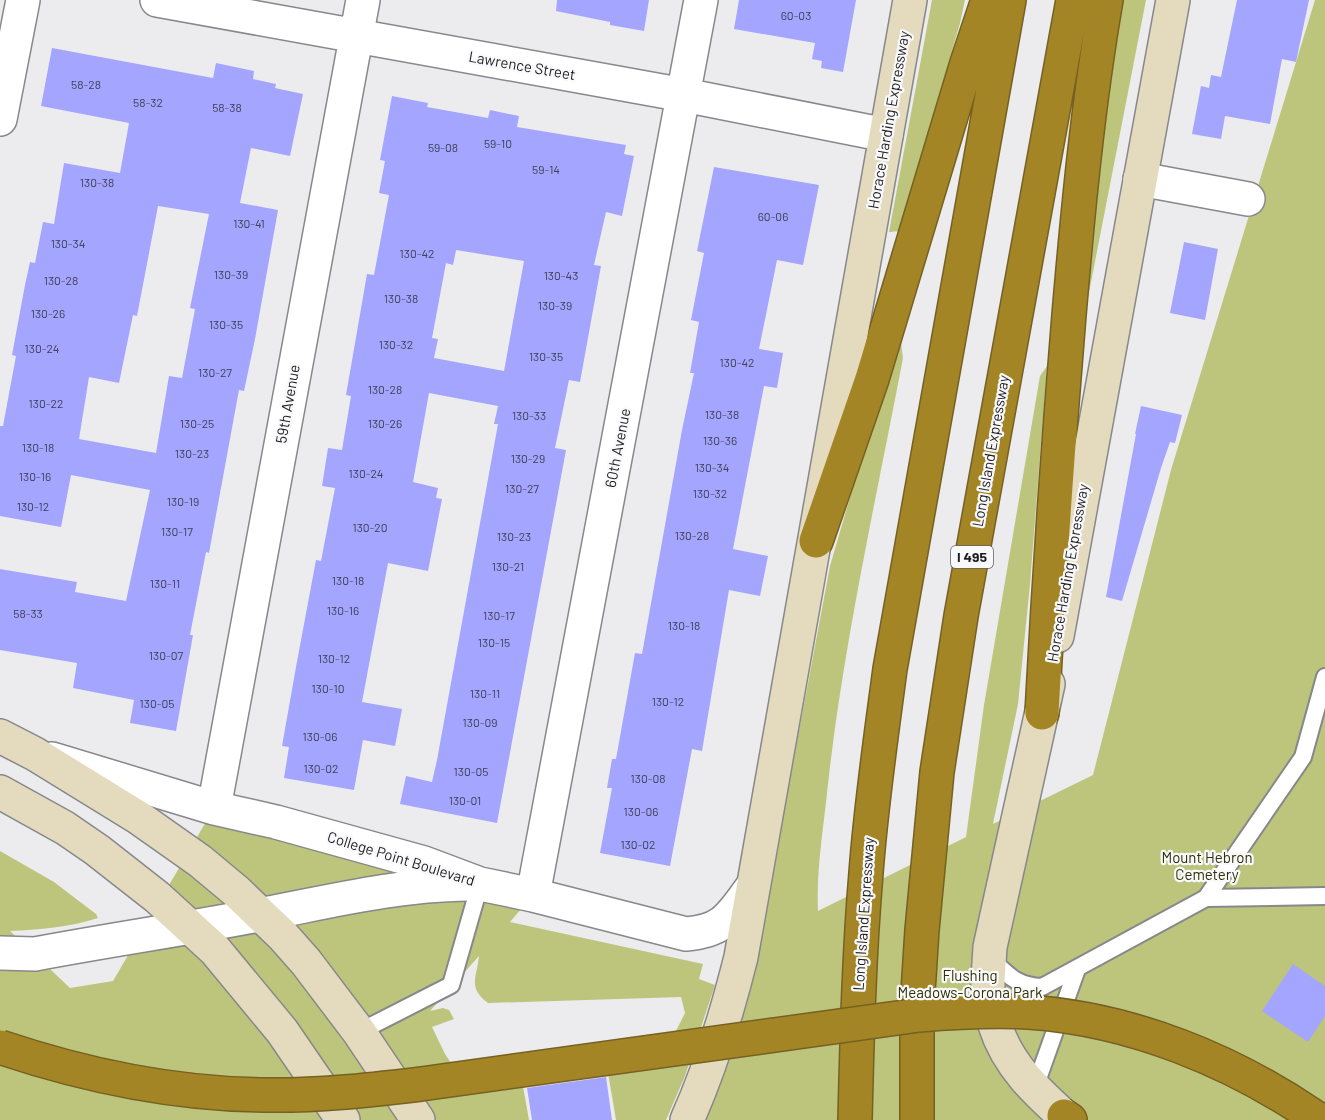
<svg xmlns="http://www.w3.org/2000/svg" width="1325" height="1120" font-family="Barlow,sans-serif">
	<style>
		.green { fill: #bdc57d }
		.building { fill: #a3a5ff; fill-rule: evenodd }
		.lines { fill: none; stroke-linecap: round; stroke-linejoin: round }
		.lane-casing { stroke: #87888a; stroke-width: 20 }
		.street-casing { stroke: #87888a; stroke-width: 36 }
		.secondary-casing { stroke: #87888a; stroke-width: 36 }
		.highway-casing { stroke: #756123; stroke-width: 36 }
		.lane { stroke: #fff; stroke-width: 16 }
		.street { stroke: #fff; stroke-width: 33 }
		.secondary { stroke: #e4dabe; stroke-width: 33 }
		.highway { stroke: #a48525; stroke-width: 33 }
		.highway-bridge-casing { stroke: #756123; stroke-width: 36; stroke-linecap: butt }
		.highway-bridge { stroke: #a48525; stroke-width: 33 }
		.labels { text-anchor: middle; stroke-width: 4.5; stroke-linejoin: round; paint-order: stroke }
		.number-label { font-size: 12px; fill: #3f4057 }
		.shield { fill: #f9f9fc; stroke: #606061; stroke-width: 1.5 }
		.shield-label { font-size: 14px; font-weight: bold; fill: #1e1e1f }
		.street-label { font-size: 15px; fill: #1e1e1f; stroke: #f9f9fc }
		.park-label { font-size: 15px; fill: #2e3205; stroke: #f9f9fc }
	</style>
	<rect width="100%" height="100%" fill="#ececee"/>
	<path class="green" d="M932,0H965L960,23L900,231L889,232Z
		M1118,0H1146L1078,349Z
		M1315,0H1325V1120H704L760,939L830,566L888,367L901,343L903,358C876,500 844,641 828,784C824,825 816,869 818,911L966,837L984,705L1040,376L1047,366L1030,584L1018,704L993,824L1093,775L1171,470Z
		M214,808L533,895L510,922L703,964L699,979L715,985L685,1076L666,1120H616L607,1067L662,1059L685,1013L681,997L488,1003C467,987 477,978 479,956L430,1011L443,1008L449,1010L454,1019L432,1027L445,1054L466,1086L521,1075L529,1120H0V851L54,882L96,914L98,918C71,927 38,930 10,931L70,988L113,981Z"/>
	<path class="building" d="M557,0H649L644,31L610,25V22L556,11Z
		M739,0H856L843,72L821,68L822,61L812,59L815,43L734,29Z
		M1237,0H1309L1296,62L1282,59L1270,124L1225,116L1221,139L1192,134L1201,86L1209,88L1211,75L1221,77Z
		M52,48L213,78L216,63L254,71L253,79L276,84L275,88L303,94L290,156L251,148L240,203L278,210L255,339L244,391L239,390L209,553L206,552L190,635H193L176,731L130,723L134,700L73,688L77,663L0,650V569L77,582L75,592L126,601L150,490L71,475L61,527L0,516V426H3L16,356L12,355L25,285L30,262L35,263L43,222L54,224L64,163L120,173L129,123L41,106ZM158,206L209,214L190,308L195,309L182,378L169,376L156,453L79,439L89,377L119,383L133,315L137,316Z
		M392,96L428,103L427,107L488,118L490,110L519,116L517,127L626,145L624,154L634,156L622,216L606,212L594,265L601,266L580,382L569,380L555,448L566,450L497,823L400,804L406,776L432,782L437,760L498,424H494L498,406L429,393L413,482L438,488L436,498L442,499L428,571L388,563L362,702L402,709L395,746L363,740L354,790L284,778L289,747L282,746L296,667L316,560L321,561L335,488L322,486L328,448L342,450L351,396L346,395L367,274L374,275L389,195L379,193L385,161L380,160ZM456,250L524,261L504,371L434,358L438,339L432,338L446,263L453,265Z
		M714,167L819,185L803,265L777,260L759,349L783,353L777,388L764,386L733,549L768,556L760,596L729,590L702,751L692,749L670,866L600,853L612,788H607L612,759H616L635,653L642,654L682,430L694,373H690L699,322L691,320L704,253L697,251Z
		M1184,242L1218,249L1205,320L1170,313Z
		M1141,406L1182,415L1175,443L1170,442L1161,468L1122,601L1106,597L1136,434H1135Z
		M1293,964L1325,986V1016L1308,1042L1262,1011Z
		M606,1077L612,1120H532L527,1088Z"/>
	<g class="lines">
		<defs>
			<path id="lane" d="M1206,898L1303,757L1325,677
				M990,958C1008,975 1016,986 1042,987L1206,898L1325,896
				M359,1032L451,985L480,884
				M1034,1090L1077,969"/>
			<path id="street" d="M157,0L684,95L886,135
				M0,119L23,0
				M1140,179L1248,199
				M52,759L214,808L276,822L424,863L480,884L533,895L686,934C725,931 731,915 753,886
				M214,808L363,0
				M533,895L701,0
				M0,953L35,954C109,940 185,929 259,915C328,902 396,885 466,884"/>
			<path id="secondary" d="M1057,636L1173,0
				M1048,684L990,947C989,966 987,984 988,1003C989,1011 993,1018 995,1025C1008,1066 1037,1092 1068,1120
				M0,736L35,754L139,818L200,861L236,891L283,936L306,962L359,1032L418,1120
				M0,792L65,828L97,850L157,897L215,950L282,1031L343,1120
				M687,1120C711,1067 727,1013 741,957L910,0"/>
			<path id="highway" d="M816,541L872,379L967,63L988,0
				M1042,713C1049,580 1058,448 1069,315C1078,210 1088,104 1106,0
				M1064,1116L1070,1120
				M855,1120C857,1038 859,955 866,873C871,805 881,737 890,669L1009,0
				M917,1120V1008L922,930L937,772L961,616L1073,0"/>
		</defs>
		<use href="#lane" class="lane-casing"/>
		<use href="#street" class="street-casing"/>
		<use href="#secondary" class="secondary-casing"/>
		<use href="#highway" class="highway-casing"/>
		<use href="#lane" class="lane"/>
		<use href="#street" class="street"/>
		<use href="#secondary" class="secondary"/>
		<use href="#highway" class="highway"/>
		<defs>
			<path id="highway-bridge" d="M0,1047C86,1076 175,1094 265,1095C318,1096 369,1090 421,1084L919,1015C955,1012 991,1010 1028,1012C1132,1019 1234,1061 1319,1120"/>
		</defs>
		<use href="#highway-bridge" class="highway-bridge-casing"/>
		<use href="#highway-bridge" class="highway-bridge"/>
	</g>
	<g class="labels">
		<g class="number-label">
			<text x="796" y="20">60-03</text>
			<text x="86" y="89">58-28</text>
			<text x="148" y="107">58-32</text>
			<text x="227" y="112">58-38</text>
			<text x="498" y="148">59-10</text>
			<text x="443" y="152">59-08</text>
			<text x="546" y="174">59-14</text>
			<text x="97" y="187">130-38</text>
			<text x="773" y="221">60-06</text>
			<text x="249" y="228">130-41</text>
			<text x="68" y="248">130-34</text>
			<text x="417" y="258">130-42</text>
			<text x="231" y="279">130-39</text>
			<text x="561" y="280">130-43</text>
			<text x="61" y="285">130-28</text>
			<text x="401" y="303">130-38</text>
			<text x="555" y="310">130-39</text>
			<text x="48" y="318">130-26</text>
			<text x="226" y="329">130-35</text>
			<text x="396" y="349">130-32</text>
			<text x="42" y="353">130-24</text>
			<text x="546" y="361">130-35</text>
			<text x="737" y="367">130-42</text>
			<text x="215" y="377">130-27</text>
			<text x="385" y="394">130-28</text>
			<text x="46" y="408">130-22</text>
			<text x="722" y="419">130-38</text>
			<text x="529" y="420">130-33</text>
			<text x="197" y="428">130-25</text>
			<text x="385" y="428">130-26</text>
			<text x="720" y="445">130-36</text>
			<text x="38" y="452">130-18</text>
			<text x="192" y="458">130-23</text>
			<text x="528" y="463">130-29</text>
			<text x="712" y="472">130-34</text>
			<text x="366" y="478">130-24</text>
			<text x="35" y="481">130-16</text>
			<text x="522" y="493">130-27</text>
			<text x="710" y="498">130-32</text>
			<text x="183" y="506">130-19</text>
			<text x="33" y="511">130-12</text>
			<text x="370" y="532">130-20</text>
			<text x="177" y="536">130-17</text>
			<text x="692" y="540">130-28</text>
			<text x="514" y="541">130-23</text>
			<text x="508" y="571">130-21</text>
			<text x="348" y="585">130-18</text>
			<text x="165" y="588">130-11</text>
			<text x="343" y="615">130-16</text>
			<text x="28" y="618">58-33</text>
			<text x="499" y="620">130-17</text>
			<text x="684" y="630">130-18</text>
			<text x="494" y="647">130-15</text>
			<text x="166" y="660">130-07</text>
			<text x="334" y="663">130-12</text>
			<text x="328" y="693">130-10</text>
			<text x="485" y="698">130-11</text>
			<text x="668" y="706">130-12</text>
			<text x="157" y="708">130-05</text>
			<text x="480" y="727">130-09</text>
			<text x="320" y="741">130-06</text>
			<text x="321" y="773">130-02</text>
			<text x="471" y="776">130-05</text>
			<text x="648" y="783">130-08</text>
			<text x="465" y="805">130-01</text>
			<text x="641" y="816">130-06</text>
			<text x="638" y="849">130-02</text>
		</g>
		<rect class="shield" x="951" y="546" width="42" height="22" rx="4.5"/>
		<g class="shield-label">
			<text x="972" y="562">I 495</text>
		</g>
		<g class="street-label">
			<text transform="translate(522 66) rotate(10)" y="5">Lawrence Street</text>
			<text transform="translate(889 120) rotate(-80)" y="5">Horace Harding Expressway</text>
			<text transform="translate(288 404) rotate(-80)" y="5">59th Avenue</text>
			<text transform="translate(618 448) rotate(-79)" y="5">60th Avenue</text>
			<text transform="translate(991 451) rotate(-80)" y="5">Long Island Expressway</text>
			<text transform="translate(1068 573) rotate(-80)" y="5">Horace Harding Expressway</text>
			<text transform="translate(401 859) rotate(17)" y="5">College Point Boulevard</text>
			<text transform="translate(864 914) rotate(-86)" y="5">Long Island Expressway</text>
		</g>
		<g class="park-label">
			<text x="1207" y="863">Mount Hebron<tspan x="1207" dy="17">Cemetery</tspan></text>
			<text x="970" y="981">Flushing<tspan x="970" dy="17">Meadows-Corona Park</tspan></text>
		</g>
	</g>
</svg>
